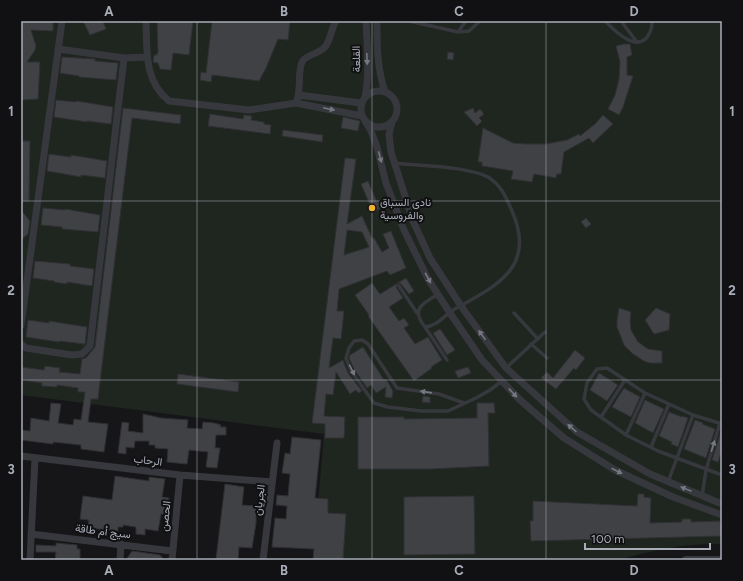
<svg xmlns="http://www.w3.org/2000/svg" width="743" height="581" font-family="Figtree,Vazirmatn,sans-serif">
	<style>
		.green { fill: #1e261f }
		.building { fill: #404145; stroke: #303034; fill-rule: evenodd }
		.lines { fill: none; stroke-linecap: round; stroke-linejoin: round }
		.service { stroke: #37383d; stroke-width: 3.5 }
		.minor { stroke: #37383d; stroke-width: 7 }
		.tertiary { stroke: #37383d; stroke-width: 8 }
		.oneway { fill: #757881 }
		.grid { fill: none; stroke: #a8adb8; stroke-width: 1; stroke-opacity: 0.55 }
		.poi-dot { fill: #f2b134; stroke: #111113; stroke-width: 1.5 }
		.labels { text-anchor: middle; stroke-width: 4; stroke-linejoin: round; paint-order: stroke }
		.street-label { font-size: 11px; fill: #a8adb8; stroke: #111113 }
		.poi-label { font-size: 11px; fill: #a8adb8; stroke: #111113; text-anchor: start }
		.neatline { fill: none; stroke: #a8adb8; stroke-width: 1.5 }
		.grid-label { font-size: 13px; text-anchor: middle; font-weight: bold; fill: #a8adb8 }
	</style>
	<rect width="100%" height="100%" fill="#161618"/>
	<path class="green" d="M21,21H722V544C686,543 652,550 618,560H313L324,434L21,395Z"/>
	<path class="building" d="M21,21H53V31L31,30L36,46L35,50L27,62H40L38,99L21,100Z
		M83,21H103L106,29L90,35Z
		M157,21H193L189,55L173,53L171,70L160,69L158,63L153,62L154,55H157V53H158Z
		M212,21H290L288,40L278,39L266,68L259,81L212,75L211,82L200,80L201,72L206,73Z
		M624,44H630L632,55L627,57V75L633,76L623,107L619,115L608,109L615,95L619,79L620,62L616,46Z
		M448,52L454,53L453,60L447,59Z
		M62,57L95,59V61L118,63L116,80L79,77V76L60,73Z
		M56,100L76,102L77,101L113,107L111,124L87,121V122L54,117Z
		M123,108L181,115L180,124L132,118L98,399H91L88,422L108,424L104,452L81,449V445L53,442V444L21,440V430L30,431L31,418L49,421L51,403L61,404L58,423L73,425L74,419L81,420L85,392H78V388L57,385V387L42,386V383L21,380V367L44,370L45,366L60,368L59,372L80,374L82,359L86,358L95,347Z
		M473,108L475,113L480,109L484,114L479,118L482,121L477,126L464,112Z
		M210,114L243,119L244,115L252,116L251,120L264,122V124L271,125L270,134L208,126Z
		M603,115L613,124L593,143L589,138L564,152L561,174H557L556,178L534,174L532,182L511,179L513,171L482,166V162H478L483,128L513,143L525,144H546L567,140L579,134L580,136L595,124Z
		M343,117L360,121L358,131L341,128Z
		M283,130L323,135L322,142L282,136Z
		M21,141H30L29,201H21Z
		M49,154L71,157V155L107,161L105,178L81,175V177L47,171Z
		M345,158L356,159L347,224L362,216L372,238H374L382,252L389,248L383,234L391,231L406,268L390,275L387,271L339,289L337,311H344L341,339L333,338L329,368L343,360L348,373L362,391L358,393L356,390L350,394L336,372L333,395L326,394L324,416L345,417L344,438H325V424L312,423ZM347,230L362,232L369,247L344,255Z
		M368,181L377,202L382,200L385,206L373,212L361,184Z
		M43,208L65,210V209L100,215L98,232L62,229V227L41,225Z
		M21,210L30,221L28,234L21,240Z
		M586,218L591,224L586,228L581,222Z
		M35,261L70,264V266L94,269L92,286L67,282V284L54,282V281L33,278Z
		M406,278L414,291L409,294L401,284L398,283L396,287L403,298L389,307L399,321L404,318L409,325L404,328L415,344L428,337L442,360L431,367L432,368L414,381L368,316L369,315L355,295L372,283L380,294Z
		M619,308L631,312L630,321L631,330L638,342L648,349L662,351V363H650L644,361L633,354L624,345L617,327V320Z
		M656,308L670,314L669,330L654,334L645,320Z
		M28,320L49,323V321L87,327L85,344L84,345V344L60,341L59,342L26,337Z
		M440,329L455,350L447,355L433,333Z
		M363,347L384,380L386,379L393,391L392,398L385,397L386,387L376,393L371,385L367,388L354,369L349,358L350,355Z
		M575,350L585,358L576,370L574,368L556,389L541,378L547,372L553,378Z
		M468,367L471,373L458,378L455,371Z
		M599,373L618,385L607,401L590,390Z
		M178,374L239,382L238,392L177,384Z
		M624,388L640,397L631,417L612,407Z
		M423,396L430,397V403L422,402Z
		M645,400L664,409L653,433L635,423Z
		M477,403H494L495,413H488L489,466L431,469H358V417H404V419L477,418Z
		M669,412L682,417V416L688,418L678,447L671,444L672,442L659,436Z
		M143,414L161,418L188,420L187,428L202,429L203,422L214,423L221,425L220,427H226V435H216L215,448H220L217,468L206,467L208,452L189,450L187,464L167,462L168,449L155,448V445H149V441H135L134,448L126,447V454L118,453L122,422L129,423L128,431L143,433Z
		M695,420L703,423L702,424L715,429L706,458L684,449Z
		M721,431L722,450L718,462L712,460Z
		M292,437L321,440L315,498L328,499V513L346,514L343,560H313L314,549L272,547L275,518L286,519L287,506L276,505L277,495L288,496L290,474L282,473L285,453L290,454Z
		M115,476L149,481V477L165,479L162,497L169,498L168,505H166L165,514H161L158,531L145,529V535L136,534V527L123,525V527H118V531L88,528L89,520L80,519L83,496L112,500Z
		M225,484L244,487L242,505L256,506V523L252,548L239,547L238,560L216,559Z
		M638,494H644V497L651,498L650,523L682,522V519H691V522L720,521V523H722V536L531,541L530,521H533V501L637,506Z
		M474,496L475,554L404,555V497Z
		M56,543L77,545V549H80V560H55L56,552H36V545L56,546Z
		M132,551L160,555L164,560H126Z"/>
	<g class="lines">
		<path class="service" d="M409,21L458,32L469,31L480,21
			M605,21C614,30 636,53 648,36C651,30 652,28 652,21
			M621,21L636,41
			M458,32L466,21
			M395,163C420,166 466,166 488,177C501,185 506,197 512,211C537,268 496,286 453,310C444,316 437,326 425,327C411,310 421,304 437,295
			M399,286L417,313
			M514,313L538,339
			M425,327L447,360
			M531,344L547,358
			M506,368L545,332
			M464,403L439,394L397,388L368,344L362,340L354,341L349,348L346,358L351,371L374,403L388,407L421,411H448L476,398L490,390L502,381
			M601,417L625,380
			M722,424L693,415L645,393L607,368L597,369L587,383L584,399L591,410L626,435L658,451L722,475
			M626,435L645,393
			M651,447L669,404
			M668,482L693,415
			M702,496L706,470L720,423"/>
		<path class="minor" d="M146,21C147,51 144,81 169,101L249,110L296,103C302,89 297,74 302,62C305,55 319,54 325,47C331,39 331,29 336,21
			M377,21C377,45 377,68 385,92
			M58,49L124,58L147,57
			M361 109a18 18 0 1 1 36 0a18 18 0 1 1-36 0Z
			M299,95L361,103
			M365,97C370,72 367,46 366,21
			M296,103L362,116
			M365,121L371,131L377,147L386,183L404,230L428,279L450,313L482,360L520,400L564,438L615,470L673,497L722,515
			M392,122L389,134L391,152L413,221L430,258L461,306L506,368L577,432L650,474L722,504
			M21,325L62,21
			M21,344L26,348L72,355L82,354L90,346L124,58
			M21,456L180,475L272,482
			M31,534L172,551
			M30,560L35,458
			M120,560L121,544
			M172,560L180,475
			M263,560L277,443"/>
		<path class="tertiary" d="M686,560H722"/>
	</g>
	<defs><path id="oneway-solid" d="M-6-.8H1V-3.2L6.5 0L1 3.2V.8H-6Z"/></defs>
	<g class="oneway">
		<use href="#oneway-solid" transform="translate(367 59) rotate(88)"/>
		<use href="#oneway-solid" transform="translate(329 109) rotate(12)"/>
		<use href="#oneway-solid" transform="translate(380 157) rotate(75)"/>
		<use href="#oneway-solid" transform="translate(428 278) rotate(61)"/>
		<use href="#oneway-solid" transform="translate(482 335) rotate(-126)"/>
		<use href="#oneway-solid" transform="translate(352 370) rotate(63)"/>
		<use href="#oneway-solid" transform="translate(426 392) rotate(-172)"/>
		<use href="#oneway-solid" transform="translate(513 393) rotate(47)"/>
		<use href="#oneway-solid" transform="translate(572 428) rotate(-138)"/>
		<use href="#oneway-solid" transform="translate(713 446) rotate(-73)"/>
		<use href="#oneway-solid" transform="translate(617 471) rotate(27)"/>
		<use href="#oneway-solid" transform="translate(686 489) rotate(-158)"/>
	</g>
	<path class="grid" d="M197,21V560M372,21V560M546,21V560M21,201H722M21,380H722"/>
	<circle class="poi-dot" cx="372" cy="208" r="4"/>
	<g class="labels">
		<g class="street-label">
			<text transform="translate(356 59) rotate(-91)" y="4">القلعة</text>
			<text transform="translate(148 460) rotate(7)" y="4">الرحاب</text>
			<text transform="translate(259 500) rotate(-83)" y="4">الجريان</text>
			<text transform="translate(165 516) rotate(-84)" y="4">الحصن</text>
			<text transform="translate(103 531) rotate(7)" y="4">سيج أم طاقة</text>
		</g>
		<g class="poi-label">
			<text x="380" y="206">نادي السباق<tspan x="380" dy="13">والفروسية</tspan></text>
		</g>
	</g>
	<rect width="743" height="581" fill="none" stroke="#111113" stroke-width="44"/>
	<path d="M585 543v6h125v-6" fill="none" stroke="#a8adb8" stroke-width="2"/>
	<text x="591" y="543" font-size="12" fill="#a8adb8" stroke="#111113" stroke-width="3" paint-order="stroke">100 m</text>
	<rect x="22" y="22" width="699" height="537" class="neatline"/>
	<g class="grid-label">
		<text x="109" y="16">A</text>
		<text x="284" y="16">B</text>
		<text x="459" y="16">C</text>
		<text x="634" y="16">D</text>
		<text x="11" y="116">1</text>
		<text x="732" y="116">1</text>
		<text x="11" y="295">2</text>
		<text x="732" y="295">2</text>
		<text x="11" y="474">3</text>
		<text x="732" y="474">3</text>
		<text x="109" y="575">A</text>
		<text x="284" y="575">B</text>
		<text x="459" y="575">C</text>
		<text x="634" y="575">D</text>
	</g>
</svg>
